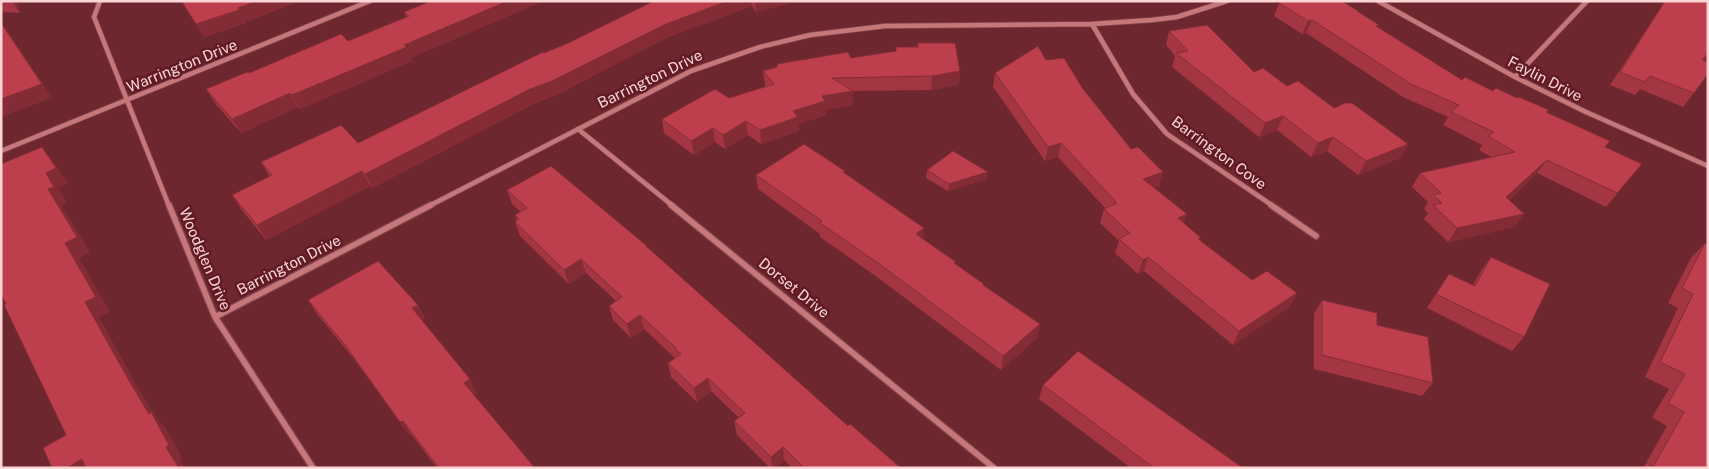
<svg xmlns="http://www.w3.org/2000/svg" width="1709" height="469" font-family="'Public Sans',sans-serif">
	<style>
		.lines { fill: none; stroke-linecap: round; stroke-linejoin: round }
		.street-far1-casing { stroke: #83464f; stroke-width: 6 }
		.street-casing { stroke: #83464f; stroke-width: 8 }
		.street-far1 { stroke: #c77679; stroke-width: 4.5 }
		.street { stroke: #c77679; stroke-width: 5.5 }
		.wall { fill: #a33642 }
		.shaded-wall { fill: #842c36 }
		.building { fill: #bd3f4d; stroke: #842c36 }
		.labels { text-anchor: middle; stroke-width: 5; stroke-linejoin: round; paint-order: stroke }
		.street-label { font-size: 15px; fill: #fad6d6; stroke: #621b24 }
	</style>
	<rect width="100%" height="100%" fill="#6e272e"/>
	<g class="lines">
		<defs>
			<path id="street-far1" d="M100,1L94,17L169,206
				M1378,1L1515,77L1586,112L1708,166
				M1092,24L1133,94L1167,134L1273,206
				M1515,77L1587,1
				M578,129L673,206
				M1,151L370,1
				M429,206L691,71L760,47L810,35L885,26L1092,24L1152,20L1177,17L1227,1"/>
			<path id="street" d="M169,205L215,317L313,468
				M671,205L994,468
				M1271,205L1316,236
				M215,317L431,205"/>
		</defs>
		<use href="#street-far1" class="street-far1-casing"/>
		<use href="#street" class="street-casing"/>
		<use href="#street-far1" class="street-far1"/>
		<use href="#street" class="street"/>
	</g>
	<path class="wall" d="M1,1H17L20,13L1,12Z
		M183,1H299L245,22L246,23L204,37L182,2H183Z
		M431,1L411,58L412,61L300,109L298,107L241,133L215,103L206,89L249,73L348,41L406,17L404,12Z
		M654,1H797L756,12L752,6L668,37L556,95L533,104L372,188L370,186L266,240L241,209L232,195L270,177L261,162L358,143L544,53L568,43Z
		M1665,1L1708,55L1703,60L1694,93L1683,107L1640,89L1635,95L1610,85Z
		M1279,3L1358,11V12L1378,27L1462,80L1517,98L1549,110L1547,112L1605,147L1642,164L1606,207L1537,173L1509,200L1524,214L1514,227L1448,242L1424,219L1428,213L1424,209L1428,202L1412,187L1420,173L1491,157L1479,150L1482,145L1443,125L1448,117L1403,97L1306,33L1302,34L1274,16Z
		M1169,31L1254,72L1334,108L1408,144L1400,158L1358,175L1327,151L1311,157L1277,130L1259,137L1172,67L1175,56L1166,45Z
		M918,43L960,71L958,85L931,90L853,91V105L826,110V115L798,124L799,131L761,144L748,135L725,149L715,142L694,155L664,133L662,119L766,86L765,85L763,71L851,58L896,51V47H918Z
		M1046,60L1083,89L1131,149L1163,172L1159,186L1154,187L1187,214L1183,223L1201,238L1200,240L1252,280L1297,293L1289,307L1233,345L1144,271L1138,274L1115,253L1119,241L1100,223L1104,209L1105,208L1058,157L1045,161L993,87L995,73Z
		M927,170L987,179L948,191L926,178Z
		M845,174L924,228L923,239L956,262V265L984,286L1040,324L1037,338L1001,370L877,277L820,237V234L758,189L756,175Z
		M507,190L648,248L848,426L901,468H792L784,460L775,468H770L737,435L734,421L739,418L711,391L697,402L671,377L668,363L675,358L644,329L631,338L613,320L609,306L616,301L586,273L569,284L520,236L515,222L517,220L515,215L521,212L512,204Z
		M1705,243L1707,244L1708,243V468H1641L1646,463L1667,426L1652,417L1669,389L1645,377L1678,308L1668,303L1691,258Z
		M1491,257L1524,337L1512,351L1427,308L1449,274L1473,285L1481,271Z
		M308,300L418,305L425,319L422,320L477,393L474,395L535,468H437L411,434L409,435L354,359L317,314Z
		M1322,300L1377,325L1433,383L1422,396L1314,369V314Z
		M1043,385L1243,468H1131L1039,399Z"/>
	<path class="shaded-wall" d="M12,1H17L20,13Z
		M257,1H299L245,22L246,23L204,37L196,24Z
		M508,1H544L411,58L412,61L300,109L292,95L404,45Z
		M728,1H751L752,6L668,37L556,95L533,104L372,188L365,174L528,90L666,24Z
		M755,1H797L756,12Z
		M1312,20L1306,33L1302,34L1308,21Z
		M1,23L11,36L52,98L1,117Z
		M960,71L958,85L931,90L932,76Z
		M853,91V105L826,110V115L798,124L799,131L761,144L760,130L793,111L822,96Z
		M290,93L298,107L241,133L232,119Z
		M1283,116L1277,130L1259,137L1265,123Z
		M746,121L748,135L725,149L723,135Z
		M713,128L715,142L694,155L691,141Z
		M1333,137L1327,151L1311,157L1318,143Z
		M1061,143L1058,157L1045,161L1048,147Z
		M1408,144L1400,158L1358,175L1366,161Z
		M42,147L54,162L68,183L58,188L67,202L61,205L90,252L79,258L110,312L99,317L144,398L157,418L165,427L183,459L180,461L185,468H179L149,414L131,384L85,302L48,189Z
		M1547,160L1537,173L1497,211L1506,197Z
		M362,171L370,186L266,240L257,225Z
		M988,172L987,179L948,191L949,184Z
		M1163,172L1159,186L1139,193L1143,179Z
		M1187,214L1182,228L1178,218Z
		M1524,214L1514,227L1448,242L1457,228Z
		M924,228L923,242L916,234Z
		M1148,257L1144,271L1138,274L1143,260Z
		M581,259L586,273L569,284L564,270Z
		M1297,293L1289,307L1233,345L1239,331Z
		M418,305L425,319L420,322L412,308Z
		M640,315L644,329L631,338L627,324Z
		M1040,324L1037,338L1001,370L1003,356Z
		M708,378L711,391L697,402L694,388Z
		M470,379L477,393L471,396L464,383Z
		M403,421L411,434L409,435L400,422Z
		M783,447L784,460L775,468H772L771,457Z
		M82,459L92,468H67Z"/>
	<path class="building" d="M184,1H257L238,8L239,10L196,24L182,2H184Z
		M431,1H508L404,45L407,47L292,95L290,93L232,119L206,89L247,72L249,73L341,34L348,41L409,16L404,12Z
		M654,1H728L666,24L552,81L528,90L365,174L362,171L257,225L232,195L272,175L261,162L341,125L358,143L543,52L544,53L568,43Z
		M1284,1H1342L1358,11H1357L1379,25L1376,26L1462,80L1465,77L1493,91L1496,88L1517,98L1519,97L1549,110L1546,112L1610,141L1605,147L1642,164L1617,193L1547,160L1506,197L1524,214L1457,228L1433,205L1442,203L1433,195L1441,193L1420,173L1515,152L1488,136L1494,132L1451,112L1459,105L1411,84L1312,20L1308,21L1279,3Z
		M1665,1H1708V53L1702,60L1708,62V74L1694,93L1650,76L1645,82L1620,72Z
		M1,23L42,84L1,99Z
		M1207,25L1254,72L1263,68L1287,86L1298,81L1334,108L1345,103H1352L1408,144L1366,161L1333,137L1318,143L1283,116L1265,123L1176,53L1188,51L1169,31Z
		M918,43H955L960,71L932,76L832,78L853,91L822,96L825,101L793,111L798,117L760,130L746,121L723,135L713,128L691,141L662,119L715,89L729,98L774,84L763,71L777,67V64L848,52L851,58L896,51V47H918Z
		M1038,46L1046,60L1064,58L1083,89L1131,149L1138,147L1163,172L1143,179L1187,214L1178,218L1201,238L1198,239L1252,280L1267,271L1297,293L1239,331L1148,257L1143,260L1119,239L1130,233L1104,209L1117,203L1061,143L1048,147L995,73Z
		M804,144L845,171L843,172L924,228L916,234L956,262L954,263L984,284L983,285L1040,324L1003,356L878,263L820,223L822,221L756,175Z
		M42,147L56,168L46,173L54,187L48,189L77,237L65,243L96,297L85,302L131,384L149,414L151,412L169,445L166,447L179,468H86L82,459L67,468H52L43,448L66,435L4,305L6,304L1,294V164Z
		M953,151L988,172L949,184L927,170Z
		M551,166L647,246H646L848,426L850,424L901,468H804L783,447L771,457L734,421L745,413L708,378L694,388L668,363L681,354L675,349L676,348L640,315L627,324L609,306L622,297L581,259L564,270L515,222L519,219L515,215L527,208L507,190Z
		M1705,243L1708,244V468H1644L1646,463L1653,467L1684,412L1668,403L1685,374L1660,362L1693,294L1682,288Z
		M1491,257L1550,284L1524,337L1436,294L1449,274L1475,286Z
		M378,261L418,305L412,308L470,379L464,383L535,468H439L403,421L400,422L345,345L308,300Z
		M1322,300L1377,313V325L1428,337L1433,383L1322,355Z
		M1078,351L1243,468H1154L1043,385Z"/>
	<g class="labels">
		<g class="street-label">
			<text transform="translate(182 66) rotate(-22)" y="5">Warrington Drive</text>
			<text transform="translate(650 79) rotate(-26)" y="5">Barrington Drive</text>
			<text transform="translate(1545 79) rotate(27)" y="5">Faylin Drive</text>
			<text transform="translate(1219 153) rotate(36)" y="5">Barrington Cove</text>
			<text transform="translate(205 259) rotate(67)" y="5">Woodglen Drive</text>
			<text transform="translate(289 265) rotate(-27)" y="5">Barrington Drive</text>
			<text transform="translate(794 288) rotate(39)" y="5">Dorset Drive</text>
		</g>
	</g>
	<rect width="1709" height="469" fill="none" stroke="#fad6d6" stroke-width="5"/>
</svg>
